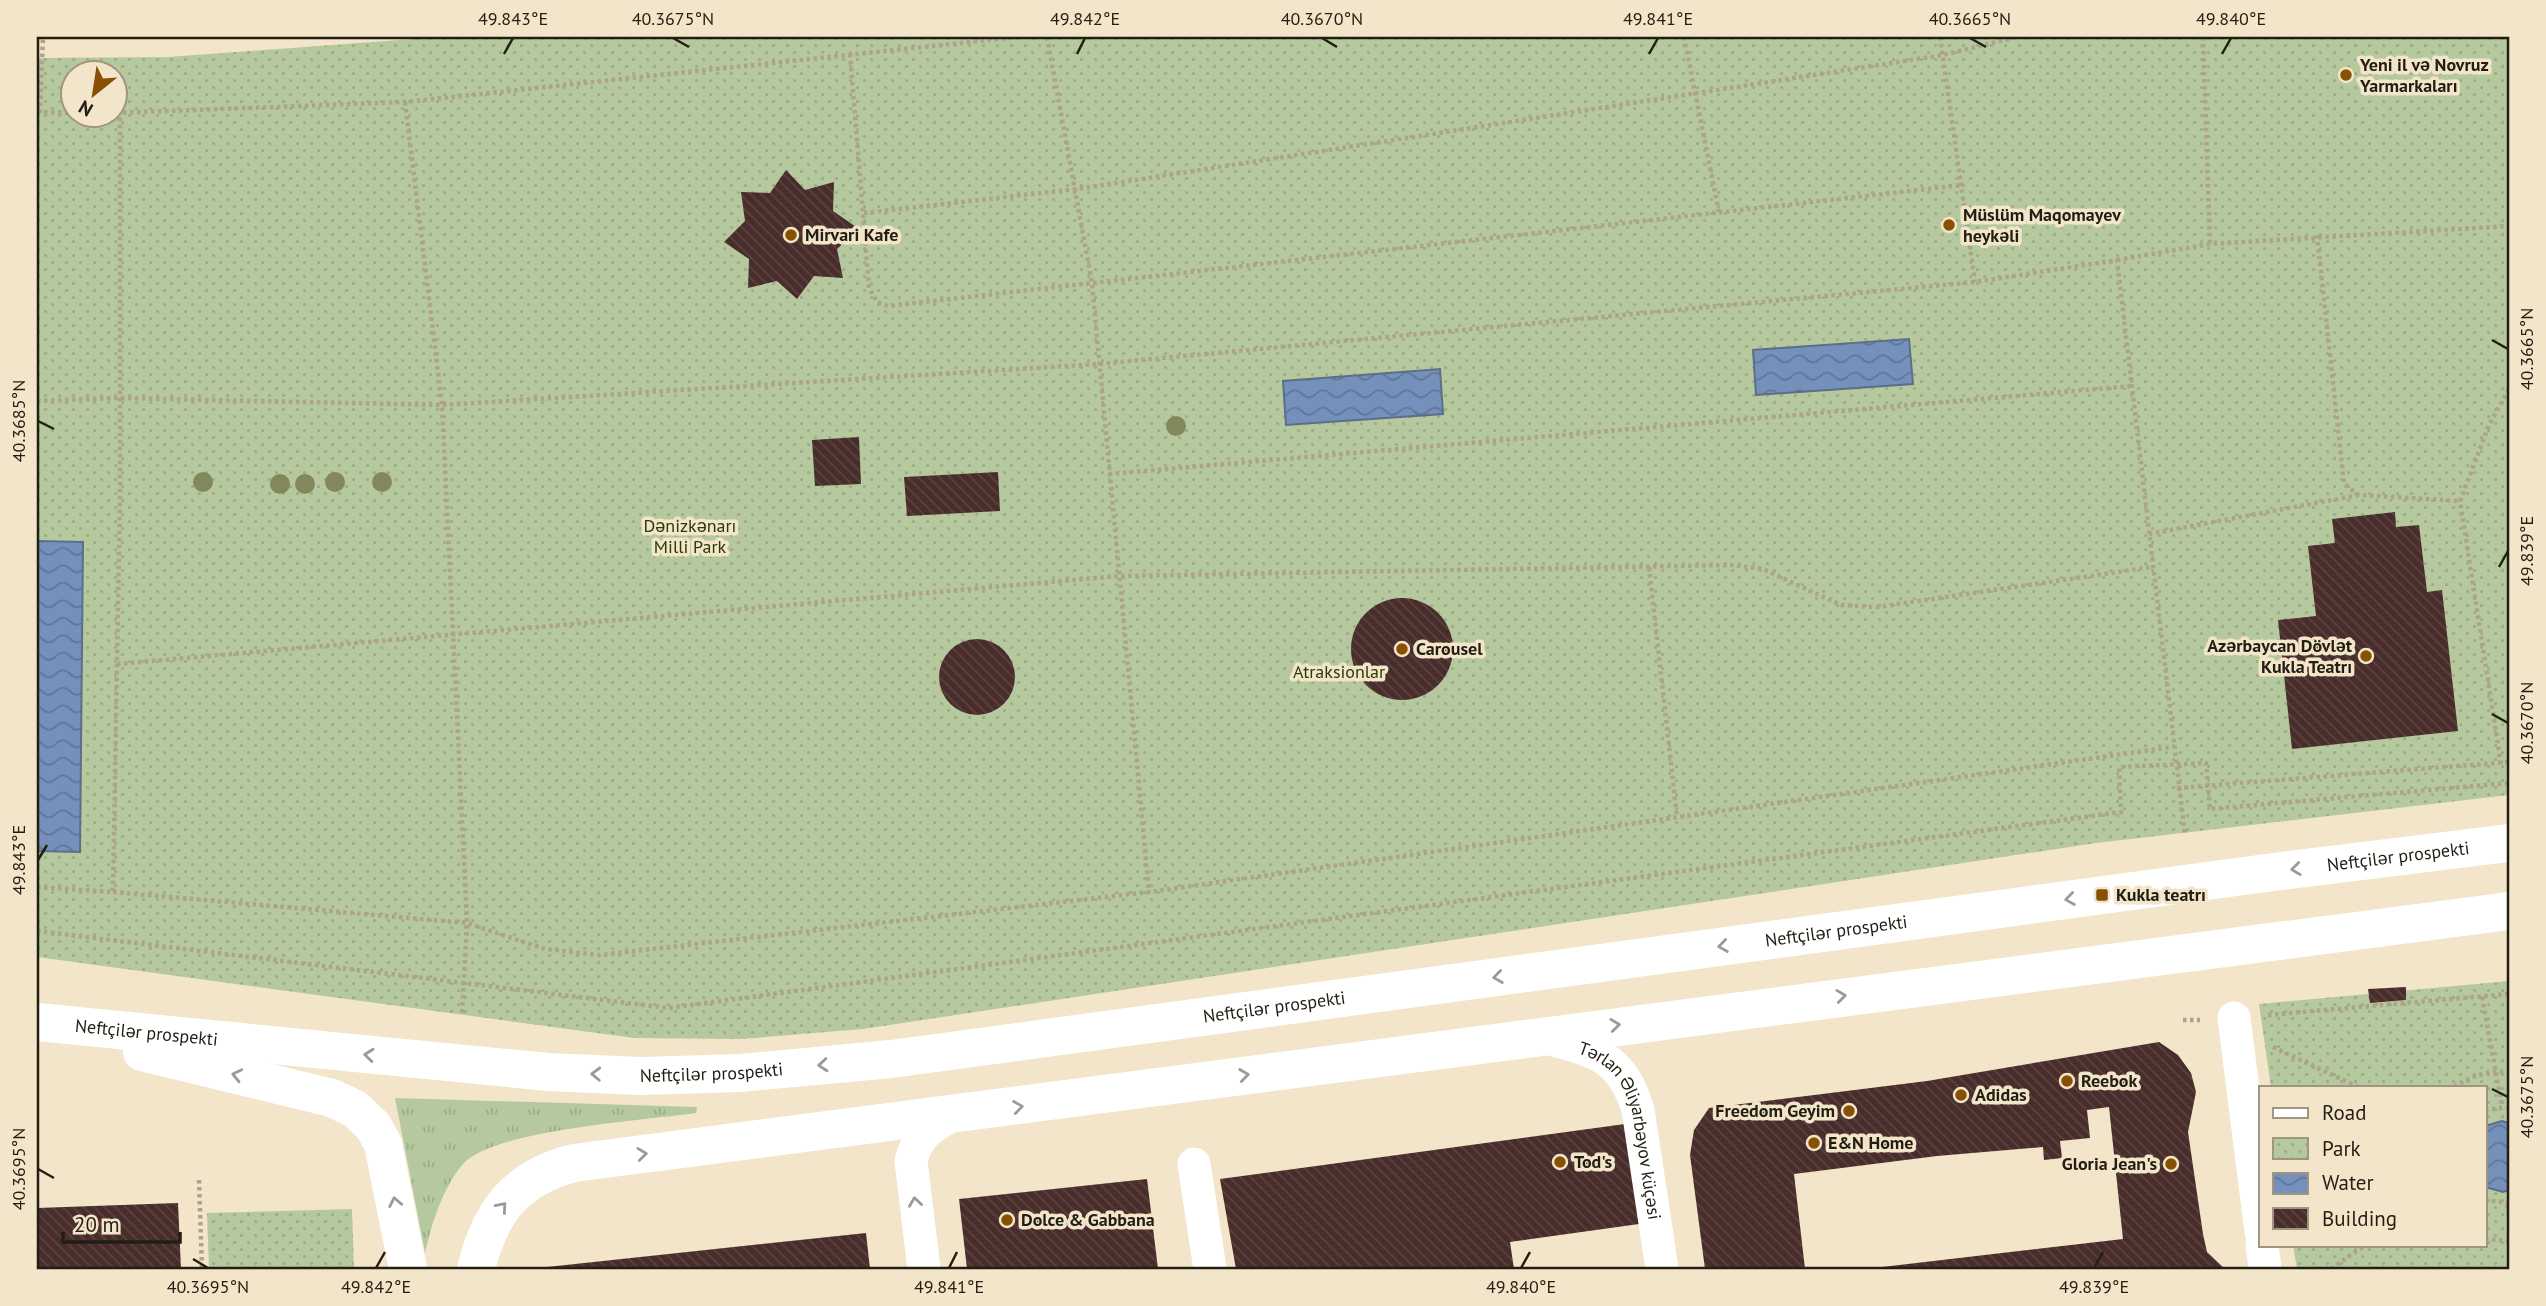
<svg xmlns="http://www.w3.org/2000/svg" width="2546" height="1306" font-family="'PT Sans',sans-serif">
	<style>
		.grass { fill: url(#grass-tufts) }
		.park { fill: url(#park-dots); fill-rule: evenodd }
		.water { fill: url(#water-waves); stroke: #5c6e89; stroke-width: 2 }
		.building { fill: url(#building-back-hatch) }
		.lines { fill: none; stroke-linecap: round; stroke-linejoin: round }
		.path { stroke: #ada38d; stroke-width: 4.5; stroke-dasharray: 3.5 3.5; stroke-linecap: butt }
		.street { stroke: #fff; stroke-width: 33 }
		.highway { stroke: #fff; stroke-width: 38 }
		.tree { fill: #83885c }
		.oneway { stroke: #9c9a95 }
		.ticks { fill: none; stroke: #231e14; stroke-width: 2.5 }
		.poi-dot { fill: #885002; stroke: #f3e5c9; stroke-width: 2.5 }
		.labels { text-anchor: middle; stroke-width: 7; stroke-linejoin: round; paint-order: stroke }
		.poi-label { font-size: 18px; font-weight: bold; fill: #231e14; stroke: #f3e5c9; text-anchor: start }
		.park-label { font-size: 18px; fill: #283b03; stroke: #f3e5c9 }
		.street-label { font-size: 18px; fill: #231e14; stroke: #f3e5c9 }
		.neatline { fill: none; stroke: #231e14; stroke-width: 2.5 }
		.ticks-label { font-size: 18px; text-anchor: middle; fill: #231e14 }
	</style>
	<defs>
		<pattern id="grass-tufts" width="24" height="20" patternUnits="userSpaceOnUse" patternTransform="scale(1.75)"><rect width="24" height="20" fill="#b6c99e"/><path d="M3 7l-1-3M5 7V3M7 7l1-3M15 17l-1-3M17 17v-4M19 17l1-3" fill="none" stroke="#9cac87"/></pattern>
		<pattern id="park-dots" width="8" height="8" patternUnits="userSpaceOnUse" patternTransform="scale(1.75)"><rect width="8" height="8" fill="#b6c99e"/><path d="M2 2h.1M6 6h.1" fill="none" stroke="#9cac87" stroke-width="1.8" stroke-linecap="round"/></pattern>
		<pattern id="water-waves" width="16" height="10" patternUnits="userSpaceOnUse" patternTransform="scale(1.75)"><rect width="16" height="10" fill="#7591bb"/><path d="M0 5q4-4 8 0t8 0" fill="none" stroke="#607697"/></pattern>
		<pattern id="building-back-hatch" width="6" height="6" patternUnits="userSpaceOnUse" patternTransform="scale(1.75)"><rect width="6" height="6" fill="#482d2b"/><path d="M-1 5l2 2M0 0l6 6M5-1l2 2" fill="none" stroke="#5a4240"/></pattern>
	</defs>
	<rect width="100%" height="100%" fill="#f3e5c9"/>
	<path class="grass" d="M395,1098L697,1107L696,1113C648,1120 492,1130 463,1164C442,1189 432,1223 425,1253Z"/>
	<path class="park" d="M440,37H2509V795L2096,843L863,1029L742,1039L634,1038L37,957V58L168,57ZM74,74H116V116H74Z
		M2509,981V1269H2297L2293,1245H2485V1087H2271L2259,1004Z
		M352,1209L354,1269H209L207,1213Z"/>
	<path class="water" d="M1909,339L1913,384L1756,395L1753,350Z
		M1440,369L1443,414L1286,425L1283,381Z
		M37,541L83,542L80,852L37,851Z
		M2502,1121L2509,1123V1190L2503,1192L2485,1187V1126Z"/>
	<path class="building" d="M786,170L805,190L834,182L833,211L859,229L837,249L843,278L814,276L797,299L777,281L748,288L749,259L724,242L745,221L741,192L770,193Z
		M859,437L861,484L815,486L812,440Z
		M998,472L1000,511L907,516L904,477Z
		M2395,512L2396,527L2419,525L2427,592L2442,590L2458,731L2292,749L2278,620L2316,616L2308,546L2335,543L2332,519Z
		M1351 649a51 51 0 1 1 102 0a51 51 0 1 1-102 0Z
		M939 677a38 38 0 1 1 76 0a38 38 0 1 1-76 0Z
		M2406,987V1000L2370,1003L2368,989Z
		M2159,1042L2178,1055L2191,1073L2196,1092L2188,1132L2203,1234L2207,1252L2225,1269H1865L2123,1239L2109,1107L2087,1110L2090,1138L2060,1141L2062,1158L2044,1160L2043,1147L1937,1156L1794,1174L1805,1269H1705L1690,1155L1694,1130L1709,1108L1927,1081Z
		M1625,1124L1639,1224L1510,1242L1514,1269H1236L1220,1179Z
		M1147,1179L1158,1269H967L959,1199Z
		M178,1203L181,1269H37V1208Z
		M866,1233L870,1269H547V1267Z"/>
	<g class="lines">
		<path class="path" d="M1047,37L1092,283L1149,892
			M1684,37L1719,212
			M1940,37L1975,282
			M2203,37L2210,244
			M850,54L869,288L877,302L888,306L1963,185
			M405,102L442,405L467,923L462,1015
			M37,112L74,113
			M40,113L43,37
			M116,113L405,102L1017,37
			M864,213L1077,189L1943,55L2017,37
			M2317,235L2344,484L2359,495L2460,501
			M2117,260L2210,244L2509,226
			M37,401L120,398L442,405L1099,364L1975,282L2117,260L2185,835
			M1109,474L2132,386
			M2149,534L2359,495
			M1649,567L1677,817
			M117,664L1119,576L1731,565L1763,569L1841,605L1877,607L2152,567
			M2501,764L2460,501L2489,425L2509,389
			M2177,788L2509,762
			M37,887L113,892L120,495V113
			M113,892L467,923L545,949L600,955L1149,892L2173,747
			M37,931L669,1008L2121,812L2119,767L2206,763L2210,809L2509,783
			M2482,997L2502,1106
			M2268,1015L2509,994
			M2183,1020H2200
			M2273,1047L2358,1087
			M2454,1087C2471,1076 2489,1070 2509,1072
			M2485,1110L2509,1107
			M199,1180L202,1269
			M2485,1200L2509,1203
			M2507,1204L2509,1215
			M2485,1239L2509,1241
			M2331,1269L2365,1245"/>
		<g class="street">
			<path d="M2234,1018L2261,1232"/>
			<path id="s1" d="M1550,1039C1599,1052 1622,1058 1638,1110L1662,1269"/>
			<path d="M1194,1164L1210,1269"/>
			<path d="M2262,1245L2265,1269"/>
			<path d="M924,1269L911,1161C917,1136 929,1128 951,1116"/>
		</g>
		<g class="highway">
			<path id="s2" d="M37,1022L548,1072L641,1076L740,1073L891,1059L2281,871L2509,843"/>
			<path d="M142,1052L332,1098L355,1109L373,1126L383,1144L408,1269"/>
			<path d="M476,1269C490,1212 515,1178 574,1163L2509,911"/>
		</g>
	</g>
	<g class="tree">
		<circle cx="1176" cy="426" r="10"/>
		<circle cx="203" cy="482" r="10"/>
		<circle cx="335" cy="482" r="10"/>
		<circle cx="382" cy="482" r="10"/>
		<circle cx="280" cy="484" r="10"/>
		<circle cx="305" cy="484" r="10"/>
	</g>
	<defs><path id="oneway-chevron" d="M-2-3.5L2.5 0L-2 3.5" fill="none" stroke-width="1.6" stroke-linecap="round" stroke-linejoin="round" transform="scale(1.75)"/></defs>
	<g class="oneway">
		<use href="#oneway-chevron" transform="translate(2296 869) rotate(173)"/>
		<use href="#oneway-chevron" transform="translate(2070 899) rotate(172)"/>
		<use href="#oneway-chevron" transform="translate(1723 946) rotate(172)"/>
		<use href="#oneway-chevron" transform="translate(1498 977) rotate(172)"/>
		<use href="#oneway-chevron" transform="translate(1841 996) rotate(-7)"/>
		<use href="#oneway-chevron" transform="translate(1615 1025) rotate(-7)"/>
		<use href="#oneway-chevron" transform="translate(369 1055) rotate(-174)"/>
		<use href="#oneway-chevron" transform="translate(823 1065) rotate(175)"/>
		<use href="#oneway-chevron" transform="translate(596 1074) rotate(-178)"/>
		<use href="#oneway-chevron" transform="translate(237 1075) rotate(-167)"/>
		<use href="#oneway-chevron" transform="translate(1244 1075) rotate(-8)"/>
		<use href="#oneway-chevron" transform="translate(1018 1107) rotate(-8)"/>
		<use href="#oneway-chevron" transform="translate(642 1154) rotate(-7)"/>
		<use href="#oneway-chevron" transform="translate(395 1202) rotate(-101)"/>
		<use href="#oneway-chevron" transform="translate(915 1202) rotate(-98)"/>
		<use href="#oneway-chevron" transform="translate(502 1207) rotate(-49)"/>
	</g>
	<path class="ticks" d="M673,38L689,47M1322,38L1337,47M1970,38L1986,47M504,54L513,38M1077,54L1085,38M1649,54L1658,38M2222,54L2231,38M2492,340L2508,349M38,421L54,429M2499,567L2508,551M2492,714L2508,723M38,860L47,845M2492,1089L2508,1097M38,1169L54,1178M193,1259L208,1268M376,1268L385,1252M949,1268L957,1252M1521,1268L1530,1252M2094,1268L2103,1252"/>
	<g class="poi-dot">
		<circle cx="2346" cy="75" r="7"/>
		<circle cx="1949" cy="225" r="7"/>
		<circle cx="791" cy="235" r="7"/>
		<circle cx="1402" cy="649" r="7"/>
		<circle cx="2366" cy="656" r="7"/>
		<rect x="2095" y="888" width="14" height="14" rx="3.5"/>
		<circle cx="2067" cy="1081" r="7"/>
		<circle cx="1961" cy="1095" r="7"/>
		<circle cx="1849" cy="1111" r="7"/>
		<circle cx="1814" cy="1143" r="7"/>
		<circle cx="1560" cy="1162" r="7"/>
		<circle cx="2171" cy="1164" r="7"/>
		<circle cx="1007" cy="1220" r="7"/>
	</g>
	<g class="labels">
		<g class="poi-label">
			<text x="2360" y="71">Yeni il və Novruz<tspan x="2360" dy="21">Yarmarkaları</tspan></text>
			<text x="1963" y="221">Müslüm Maqomayev<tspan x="1963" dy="21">heykəli</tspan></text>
			<text x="805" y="241">Mirvari Kafe</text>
			<text x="2352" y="652" text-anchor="end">Azərbaycan Dövlət<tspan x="2352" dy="21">Kukla Teatrı</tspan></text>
			<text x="1416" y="655">Carousel</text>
			<text x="2116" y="901">Kukla teatrı</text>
			<text x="2081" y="1087">Reebok</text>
			<text x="1975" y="1101">Adidas</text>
			<text x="1835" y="1117" text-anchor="end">Freedom Geyim</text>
			<text x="1828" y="1149">E&amp;N Home</text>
			<text x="1574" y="1168">Tod's</text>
			<text x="2157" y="1170" text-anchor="end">Gloria Jean's</text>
			<text x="1021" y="1226">Dolce &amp; Gabbana</text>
		</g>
		<g class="park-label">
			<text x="690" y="532">Dənizkənarı<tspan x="690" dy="21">Milli Park</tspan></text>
			<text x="1339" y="678">Atraksionlar</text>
		</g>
		<g class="street-label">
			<text dy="6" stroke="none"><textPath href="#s2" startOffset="2378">Neftçilər prospekti</textPath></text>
			<text dy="6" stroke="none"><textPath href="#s2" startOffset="1811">Neftçilər prospekti</textPath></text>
			<text dy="6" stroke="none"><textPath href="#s2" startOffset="1244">Neftçilər prospekti</textPath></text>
			<text dy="6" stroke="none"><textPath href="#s2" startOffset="110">Neftçilər prospekti</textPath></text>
			<text dy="6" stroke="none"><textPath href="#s2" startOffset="677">Neftçilər prospekti</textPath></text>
			<text dy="6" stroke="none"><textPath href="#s1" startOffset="131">Tərlan Əliyarbəyov küçəsi</textPath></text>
		</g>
	</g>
	<rect width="2546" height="1306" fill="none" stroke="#f3e5c9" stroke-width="77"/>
	<rect x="2259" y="1086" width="228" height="161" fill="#f3e5c9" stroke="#a09581" stroke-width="2"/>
	<rect x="2273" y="1108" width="35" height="10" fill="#ffffff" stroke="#a09581" stroke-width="2"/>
	<text x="2322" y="1120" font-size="21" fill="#231e14">Road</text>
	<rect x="2273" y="1138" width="35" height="21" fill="url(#park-dots)" stroke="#a09581" stroke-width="2"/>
	<text x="2322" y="1156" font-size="21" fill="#231e14">Park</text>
	<rect x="2273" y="1173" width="35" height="21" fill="url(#water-waves)" stroke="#a09581" stroke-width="2"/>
	<text x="2322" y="1190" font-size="21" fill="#231e14">Water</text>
	<rect x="2273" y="1208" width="35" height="21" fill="url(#building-back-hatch)" stroke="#a09581" stroke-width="2"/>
	<text x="2322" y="1226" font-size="21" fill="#231e14">Building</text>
	<g transform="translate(94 94) rotate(210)"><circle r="33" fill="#f3e5c9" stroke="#a09581" stroke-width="2"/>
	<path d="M0-5L12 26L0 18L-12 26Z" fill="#885002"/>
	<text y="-10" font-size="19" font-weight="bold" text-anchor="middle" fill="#231e14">N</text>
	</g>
	<path d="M63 1232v10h117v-10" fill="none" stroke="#231e14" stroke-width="3.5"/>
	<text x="74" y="1232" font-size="21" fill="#231e14" stroke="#f3e5c9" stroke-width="5" paint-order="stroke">20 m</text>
	<rect x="38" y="38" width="2470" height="1230" class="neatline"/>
	<g class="ticks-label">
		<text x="513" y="25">49.843°E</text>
		<text x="673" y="25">40.3675°N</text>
		<text x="1085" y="25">49.842°E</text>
		<text x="1322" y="25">40.3670°N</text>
		<text x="1658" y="25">49.841°E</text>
		<text x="1970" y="25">40.3665°N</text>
		<text x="2231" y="25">49.840°E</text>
		<text transform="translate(2527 349) rotate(-90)" y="6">40.3665°N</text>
		<text transform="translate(19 421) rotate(-90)" y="6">40.3685°N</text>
		<text transform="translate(2527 551) rotate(-90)" y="6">49.839°E</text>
		<text transform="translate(2527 723) rotate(-90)" y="6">40.3670°N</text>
		<text transform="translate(19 860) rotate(-90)" y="6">49.843°E</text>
		<text transform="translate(2527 1097) rotate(-90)" y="6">40.3675°N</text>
		<text transform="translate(19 1169) rotate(-90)" y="6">40.3695°N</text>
		<text x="208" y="1293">40.3695°N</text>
		<text x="376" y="1293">49.842°E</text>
		<text x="949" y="1293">49.841°E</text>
		<text x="1521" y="1293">49.840°E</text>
		<text x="2094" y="1293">49.839°E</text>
	</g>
</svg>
